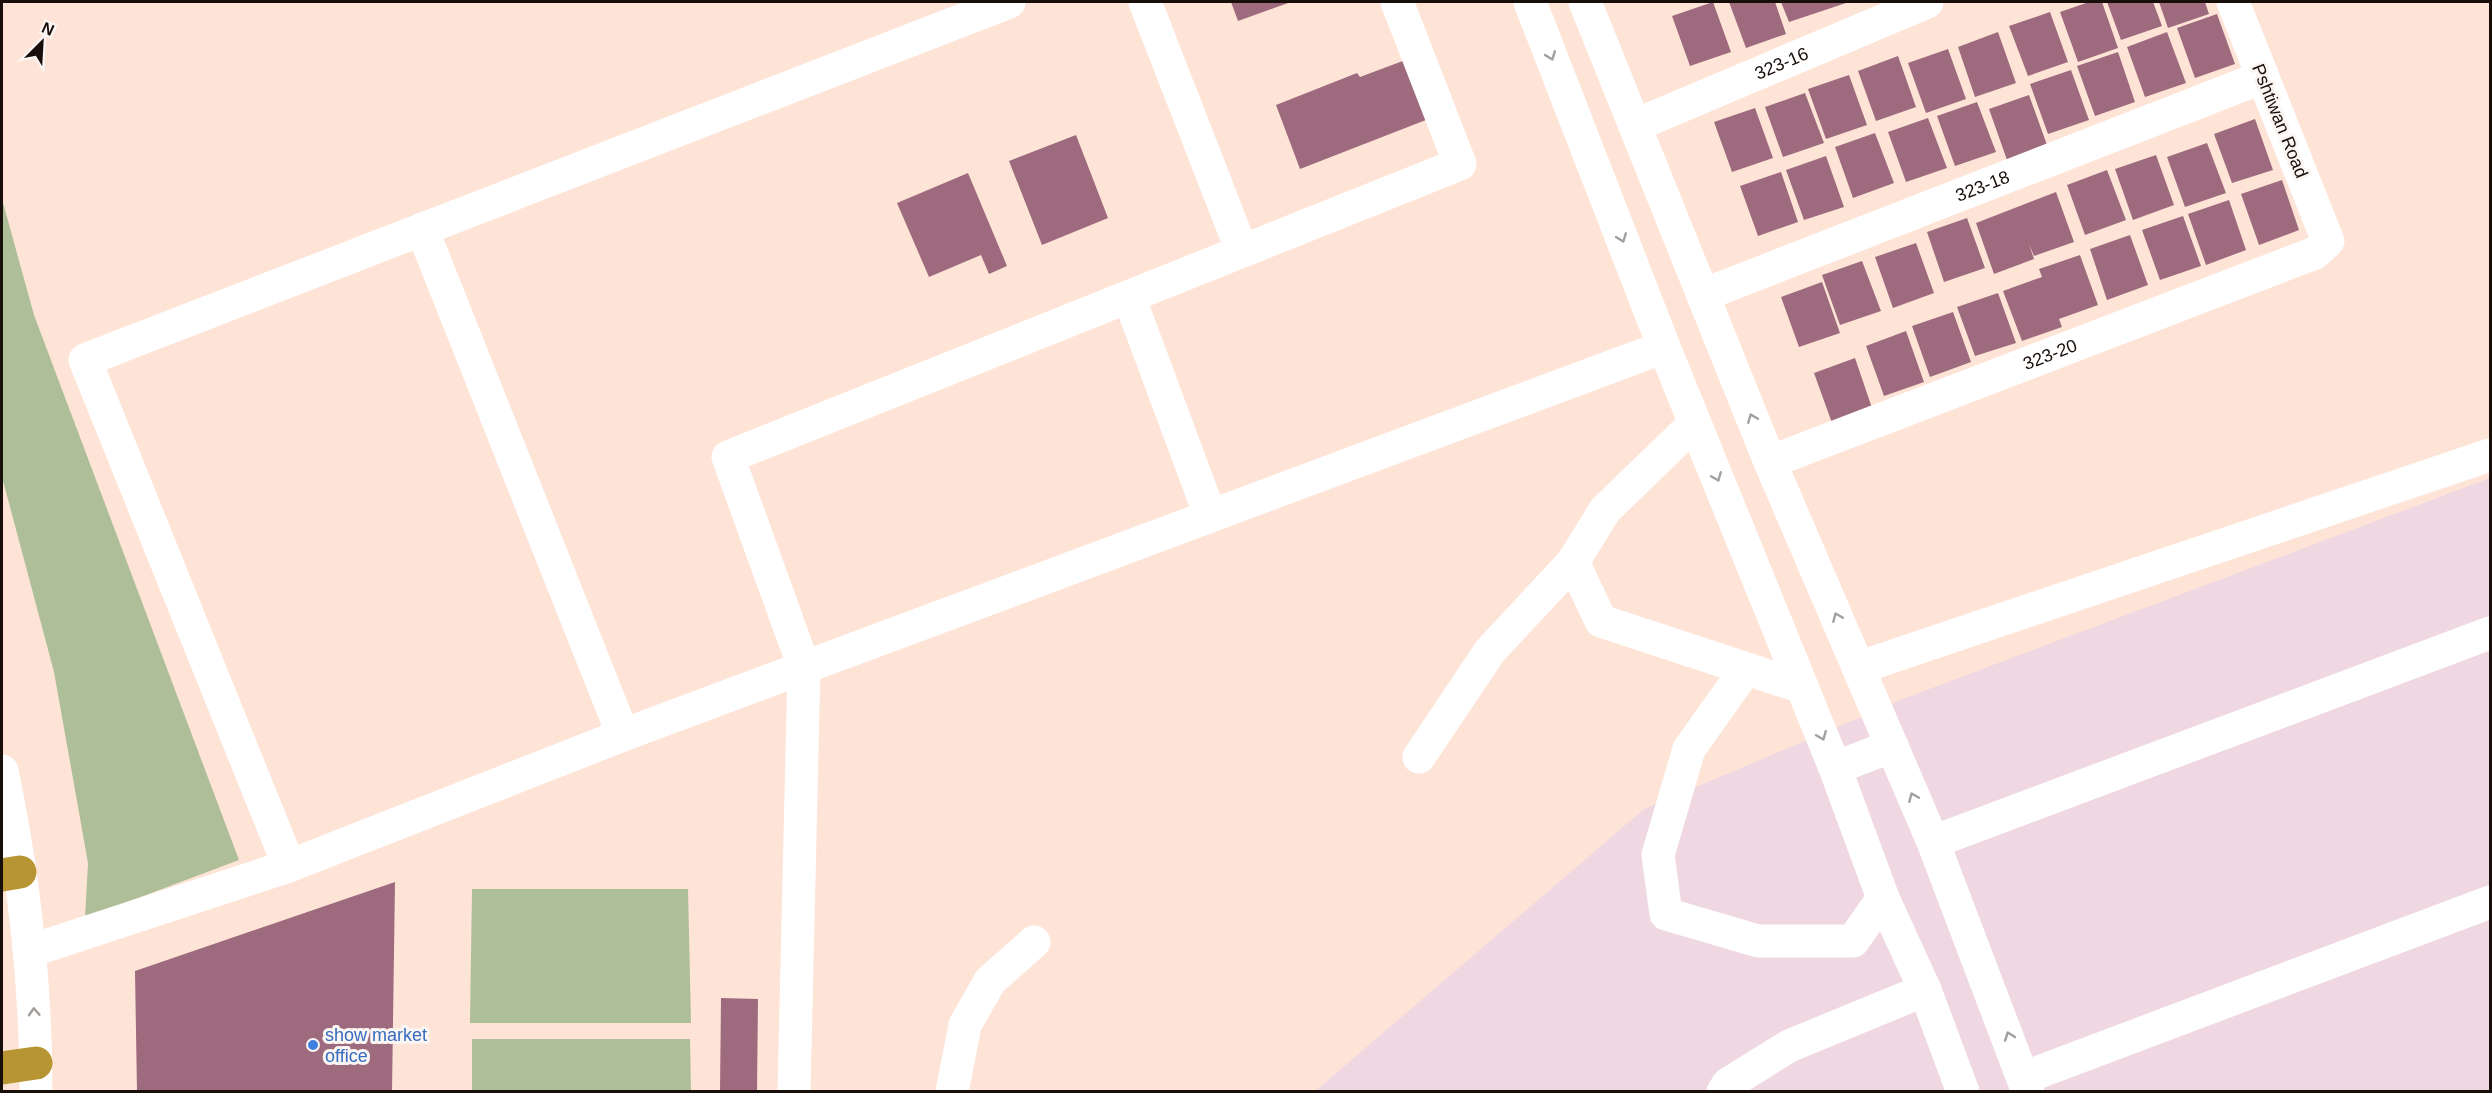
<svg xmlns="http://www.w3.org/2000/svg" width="2492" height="1093" font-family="Helvetica,sans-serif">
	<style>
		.industrial { fill: #f0d8e3 }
		.green { fill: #aebe99 }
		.building { fill: #9e6a7d }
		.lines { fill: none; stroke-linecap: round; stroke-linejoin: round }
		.minor { stroke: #fff; stroke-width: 33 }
		.highway { stroke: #b79532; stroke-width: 33 }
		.oneway { stroke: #a39f9d }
		.shop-dot { fill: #3f7fe0; stroke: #fbf6f3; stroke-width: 2 }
		.labels { text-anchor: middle; stroke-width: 6; stroke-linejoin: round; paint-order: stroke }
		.street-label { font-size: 18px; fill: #180f0b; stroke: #fbf6f3 }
		.shop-label { font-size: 18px; fill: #366cbe; stroke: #fbf6f3; text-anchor: start }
	</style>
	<rect width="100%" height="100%" fill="#fee4d7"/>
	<path class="industrial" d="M2490,478V1091L1314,1092L1644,809L1908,697Z"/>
	<path class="green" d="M2,199L34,315L239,860L85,918L88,863L54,672L2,477Z
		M472,889H688L691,1023H470Z
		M472,1039H690L691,1091H472Z"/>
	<path class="building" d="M1231,2H1291L1238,21Z
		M1713,2L1731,52L1690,66L1672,16Z
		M1729,2H1775L1786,34L1746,48Z
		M1781,2H1849L1789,22Z
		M2089,2H2102L2118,48L2078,62L2060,12Z
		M2107,2H2153L2162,26L2121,40Z
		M2159,2H2205L2209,14L2168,28Z
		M2050,12L2068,62L2028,76L2009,26Z
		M2217,14L2235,64L2195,78L2177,28Z
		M1998,32L2016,83L1975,97L1958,47Z
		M2167,32L2186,83L2145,97L2127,47Z
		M1948,49L1966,99L1926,113L1908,63Z
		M2118,52L2135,102L2095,116L2077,66Z
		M1898,56L1916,107L1876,121L1858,71Z
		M1408,59L1431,118L1300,169L1276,105L1357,73L1360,77Z
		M2071,70L2089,120L2048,134L2030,84Z
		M1849,75L1867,125L1826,139L1808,89Z
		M1805,93L1824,143L1783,157L1765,107Z
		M2029,95L2047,145L2007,160L1989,109Z
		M1977,102L1996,152L1955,166L1937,116Z
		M1755,108L1773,158L1732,172L1714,122Z
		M1928,118L1947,168L1906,182L1888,132Z
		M2255,119L2273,170L2232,183L2214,134Z
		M1875,133L1894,183L1853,198L1835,147Z
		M1076,135L1108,218L1042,245L1009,161Z
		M2207,143L2226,193L2185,207L2167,157Z
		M2156,155L2174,205L2133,220L2115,169Z
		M1826,156L1844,207L1804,220L1786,170Z
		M2107,170L2126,220L2085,235L2067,185Z
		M1781,172L1798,222L1758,236L1740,186Z
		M968,173L1007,266L989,274L981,255L929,277L897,203Z
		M2282,180L2299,230L2259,245L2241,194Z
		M2056,192L2074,242L2034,256L2029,244L2034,259L1994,274L1976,223Z
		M2229,200L2246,250L2206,265L2188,214Z
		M2183,216L2201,266L2160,280L2142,230Z
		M1967,218L1985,268L1944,282L1927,232Z
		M2130,235L2148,285L2107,300L2090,249Z
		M1916,243L1934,293L1893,308L1875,257Z
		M2080,255L2098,305L2059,319L2062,327L2022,341L2003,291L2042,277L2039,269Z
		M1862,261L1881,311L1840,325L1822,275Z
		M1822,282L1840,333L1799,347L1781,297Z
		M1998,293L2016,343L1975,356L1957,307Z
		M1953,312L1971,362L1930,377L1912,326Z
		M1906,331L1924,382L1884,396L1866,346Z
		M1855,358L1872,408L1832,423L1814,373Z
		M395,882L392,1092H137L135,971Z
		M721,998L758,999L757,1092H720Z"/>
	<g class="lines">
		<g class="minor">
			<path d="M1145,2L1242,251"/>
			<path d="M1530,2L1664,347L1835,768L1883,898L1925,990L1963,1092"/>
			<path d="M1585,2L1770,462L1933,842L2028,1092"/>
			<path id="s1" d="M1636,125L1927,2"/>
			<path d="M422,229L623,735"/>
			<path id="s2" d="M1703,295L2263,77"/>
			<path d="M1129,297L1210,515"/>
			<path d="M1695,423L1605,510L1573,562L1601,621L1802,687"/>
			<path id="s3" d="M1770,462L2315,253L2328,241L2233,2"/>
			<path d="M1858,668L2490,455"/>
			<path d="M1746,669L1689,749L1658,855L1666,914L1758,941H1853L1883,898"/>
			<path d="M1419,757L1490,651L1573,562"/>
			<path d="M1835,768L1892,746"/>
			<path d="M2,771C24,876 36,984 36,1092"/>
			<path d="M1933,842L2490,633"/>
			<path d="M289,866L85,360L1009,2"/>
			<path d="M30,951L289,866L623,735L1664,347"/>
			<path d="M2023,1078L2490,902"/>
			<path d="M794,1092L804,667L728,457L1460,164L1397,2"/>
			<path d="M952,1092L965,1025L990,981L1034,942"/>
			<path d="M1723,1092L1728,1084L1789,1046L1925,990"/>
		</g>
		<path class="highway" d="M2,875L20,872
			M2,1068L36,1063"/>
	</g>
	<defs><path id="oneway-chevron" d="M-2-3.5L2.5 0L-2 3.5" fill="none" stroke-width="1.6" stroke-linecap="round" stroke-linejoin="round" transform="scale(1.5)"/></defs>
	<g class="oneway">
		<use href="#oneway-chevron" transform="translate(1551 56) rotate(69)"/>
		<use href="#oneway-chevron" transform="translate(1622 238) rotate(69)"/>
		<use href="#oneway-chevron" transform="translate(1752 418) rotate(-112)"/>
		<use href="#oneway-chevron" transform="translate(1717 477) rotate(68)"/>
		<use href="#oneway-chevron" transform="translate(1837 617) rotate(-113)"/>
		<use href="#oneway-chevron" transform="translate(1822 736) rotate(68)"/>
		<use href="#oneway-chevron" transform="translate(1913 797) rotate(-113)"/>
		<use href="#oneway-chevron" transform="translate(34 1012) rotate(-93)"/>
		<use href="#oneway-chevron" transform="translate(2009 1036) rotate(-110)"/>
	</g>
	<circle class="shop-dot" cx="313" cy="1045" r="6"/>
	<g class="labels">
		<g class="street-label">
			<text dy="6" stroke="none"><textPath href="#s1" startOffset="158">323-16</textPath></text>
			<text transform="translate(2280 121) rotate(68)" y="6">Pshtiwan Road</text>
			<text dy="6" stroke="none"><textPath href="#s2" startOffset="300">323-18</textPath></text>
			<text dy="6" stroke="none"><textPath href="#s3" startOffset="300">323-20</textPath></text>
		</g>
		<g class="shop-label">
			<text x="325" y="1041">show market<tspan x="325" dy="21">office</tspan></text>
		</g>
	</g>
	<rect width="2492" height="1093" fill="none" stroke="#180f0b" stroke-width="6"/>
	<g transform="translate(42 42) rotate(24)" stroke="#fbf6f3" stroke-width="4.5" paint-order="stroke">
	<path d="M0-4.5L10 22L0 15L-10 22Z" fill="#180f0b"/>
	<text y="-9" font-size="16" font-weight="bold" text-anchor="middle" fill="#180f0b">N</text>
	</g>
</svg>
